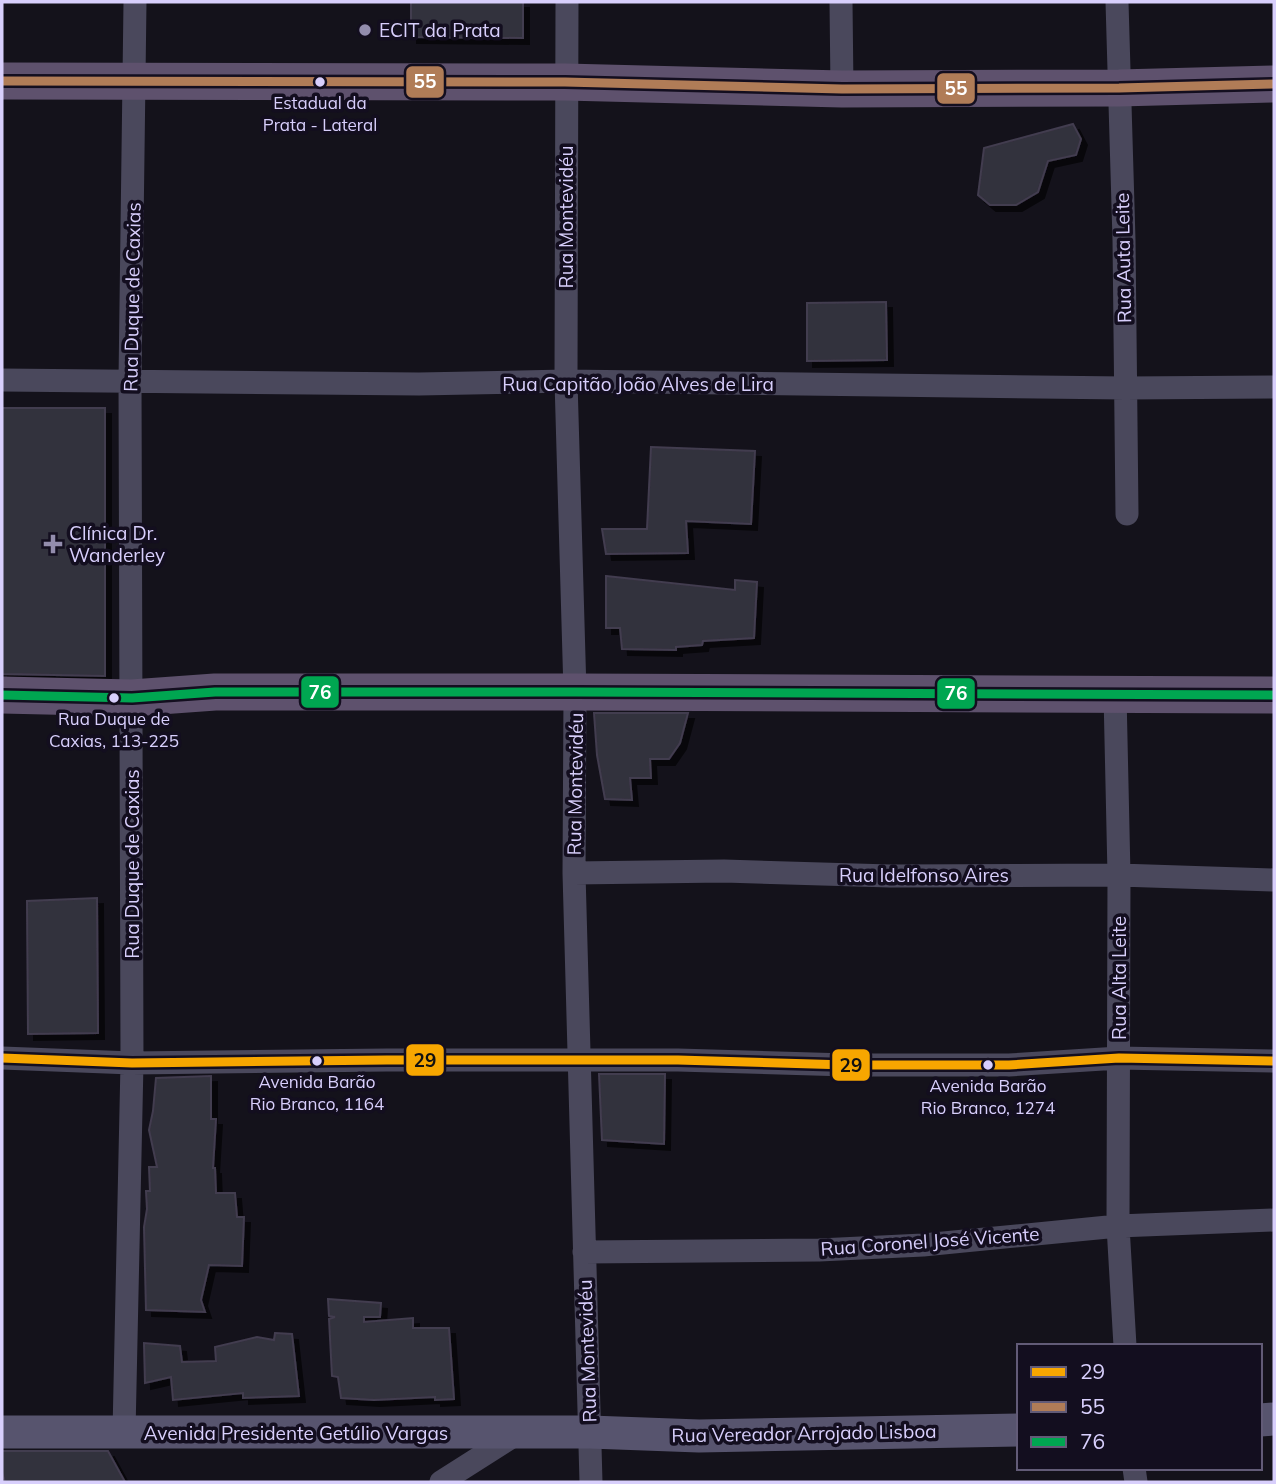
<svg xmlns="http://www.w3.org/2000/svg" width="1276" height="1484" font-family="Mulish,sans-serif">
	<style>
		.building { fill: #33303d; stroke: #423c4f; stroke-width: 2; filter: url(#shadow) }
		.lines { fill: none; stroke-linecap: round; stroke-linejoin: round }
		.minor { stroke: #4a485c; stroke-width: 23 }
		.secondary { stroke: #57546e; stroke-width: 33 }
		.primary { stroke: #5e516d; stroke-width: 37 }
		.bus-1-casing { stroke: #130e1f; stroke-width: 14 }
		.bus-2-casing { stroke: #130e1f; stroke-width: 14 }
		.bus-3-casing { stroke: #130e1f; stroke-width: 14 }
		.bus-1 { stroke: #f7a600; stroke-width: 9 }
		.bus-2 { stroke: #b07c57; stroke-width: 9 }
		.bus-3 { stroke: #00a651; stroke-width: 9 }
		.poi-dot { fill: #938dad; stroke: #130e1f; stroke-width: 2.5 }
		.bus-dot { fill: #d8cffc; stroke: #130e1f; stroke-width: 2.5 }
		.labels { text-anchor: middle; stroke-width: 7; stroke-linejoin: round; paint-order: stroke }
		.bus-label { font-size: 17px; fill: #d8cffc; stroke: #130e1f }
		.poi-label { font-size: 19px; fill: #d8cffc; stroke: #130e1f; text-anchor: start }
		.street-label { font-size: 19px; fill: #d8cffc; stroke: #130e1f }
		.line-badge { stroke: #130e1f; stroke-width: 2.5 }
		.badge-label { font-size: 19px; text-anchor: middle; font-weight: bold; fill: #fff }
		.pale-badge-label { font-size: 19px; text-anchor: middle; font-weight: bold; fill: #111 }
	</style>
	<defs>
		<filter id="shadow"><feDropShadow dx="6" dy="6" stdDeviation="0" flood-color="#0009"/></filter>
	</defs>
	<rect width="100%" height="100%" fill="#14121b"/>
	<path class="building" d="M411,2H523V38L411,37Z
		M1073,124L1081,139L1076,155L1048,161L1038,192L1016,205H990L978,195L984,148Z
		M886,302L887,360L807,361V303Z
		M2,408H105V676L2,674Z
		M651,447L755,451L751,524L686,521L688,553L606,554L602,529H647Z
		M606,576L735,590V580L757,582L754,638L703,641L702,645L676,647V650L622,649L620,628H606Z
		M594,713H688L680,743L669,759H650L651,778H630L632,800L605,799L597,755Z
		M97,898L98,1033L28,1034L27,901Z
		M599,1074H665L664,1144L602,1140Z
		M211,1076V1119H216L213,1168H215L216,1193H235L237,1217H244L242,1266L209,1265L201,1300L205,1312L146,1310L144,1227L147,1209L146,1191H150L149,1167H157L149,1130L153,1111L156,1078Z
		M328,1299L381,1303L380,1317H364V1322L413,1318V1328H449L454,1399L435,1400V1397L374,1400L341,1398L338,1377L332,1376L329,1319L335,1317L329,1316Z
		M275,1333L292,1334L299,1396L243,1398V1393L173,1400L171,1377L145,1383L144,1343L180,1346L182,1362L216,1361L215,1347L257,1337L274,1340Z
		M2,1451H108L125,1482H5L2,1472Z"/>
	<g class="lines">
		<path class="minor" d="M567,2L566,381L575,692L574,873L591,1482
			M841,2L842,89
			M1117,2L1124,240L1127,514
			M2,380L419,384L566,381L1125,388L1274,387
			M1115,694L1119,875L1118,1226L1125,1346
			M574,873L724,871L890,876L1119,875L1274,880
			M2,1058L132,1063L387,1060H678L847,1065H1009L1119,1058L1274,1061
			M584,1252L819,1250L923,1245L1118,1226L1274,1220
			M124,1432L132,1063L130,380L135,2
			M1134,1468L1136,1482
			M441,1482L518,1433"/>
		<path class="secondary" d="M1260,1420L1274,1419
			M2,1432H590L699,1436L1019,1430"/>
		<path class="primary" d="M2,81L565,82L842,89L1119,88L1274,84
			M2,695L132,698L215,692H575L1274,695"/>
		<defs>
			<path id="bus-1" d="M2,1058L132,1063L387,1060H678L847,1065H1009L1119,1058L1274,1061"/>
			<path id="bus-2" d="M2,81L565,82L842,89L1119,88L1274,84"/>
			<path id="bus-3" d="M2,695L132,698L215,692H575L1274,695"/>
		</defs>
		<use href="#bus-1" class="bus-1-casing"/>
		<use href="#bus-2" class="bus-2-casing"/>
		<use href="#bus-3" class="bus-3-casing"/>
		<use href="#bus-1" class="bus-1"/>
		<use href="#bus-2" class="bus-2"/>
		<use href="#bus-3" class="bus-3"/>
	</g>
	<g class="poi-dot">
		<circle cx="365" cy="30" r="7"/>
		<path d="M49.5 533.5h7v7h7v7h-7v7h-7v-7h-7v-7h7z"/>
	</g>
	<g class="bus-dot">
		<circle cx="320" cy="82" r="6"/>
		<circle cx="114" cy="698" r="6"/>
		<circle cx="317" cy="1061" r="6"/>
		<circle cx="988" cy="1065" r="6"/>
	</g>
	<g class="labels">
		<g class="bus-label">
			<text x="320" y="109">Estadual da<tspan x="320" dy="22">Prata - Lateral</tspan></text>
			<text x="114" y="725">Rua Duque de<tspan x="114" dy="22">Caxias, 113-225</tspan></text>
			<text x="317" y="1088">Avenida Barão<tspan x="317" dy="22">Rio Branco, 1164</tspan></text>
			<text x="988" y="1092">Avenida Barão<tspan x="988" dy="22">Rio Branco, 1274</tspan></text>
		</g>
		<g class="poi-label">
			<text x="379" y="37">ECIT da Prata</text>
			<text x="69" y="540">Clínica Dr.<tspan x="69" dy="22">Wanderley</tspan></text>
		</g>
		<g class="street-label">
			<text transform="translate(566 217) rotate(-90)" y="7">Rua Montevidéu</text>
			<text transform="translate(1123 258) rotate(-91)" y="7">Rua Auta Leite</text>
			<text transform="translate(132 297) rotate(-89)" y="7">Rua Duque de Caxias</text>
			<text x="638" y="391">Rua Capitão João Alves de Lira</text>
			<text transform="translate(575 784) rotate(-89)" y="7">Rua Montevidéu</text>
			<text transform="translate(132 864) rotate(-90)" y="7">Rua Duque de Caxias</text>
			<text x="924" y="882">Rua Idelfonso Aires</text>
			<text transform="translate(1119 978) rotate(-90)" y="7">Rua Alta Leite</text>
			<text transform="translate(930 1241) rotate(-4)" y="7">Rua Coronel José Vicente</text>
			<text transform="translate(587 1351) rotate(-92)" y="7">Rua Montevidéu</text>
			<text x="296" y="1440">Avenida Presidente Getúlio Vargas</text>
			<text transform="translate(804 1433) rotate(-1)" y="7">Rua Vereador Arrojado Lisboa</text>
		</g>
	</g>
	<g class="line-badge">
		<rect x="405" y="65" width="40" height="34" rx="7" fill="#b07c57"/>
		<rect x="936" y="72" width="40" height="33" rx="7" fill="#b07c57"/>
		<rect x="300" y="675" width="40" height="34" rx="7" fill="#00a651"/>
		<rect x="936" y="677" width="40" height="33" rx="7" fill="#00a651"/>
		<rect x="405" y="1043" width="40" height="34" rx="7" fill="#f7a600"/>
		<rect x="831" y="1048" width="40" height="34" rx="7" fill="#f7a600"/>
	</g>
	<g class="badge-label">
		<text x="425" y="88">55</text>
		<text x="956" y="95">55</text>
		<text x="320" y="699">76</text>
		<text x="956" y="700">76</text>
	</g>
	<g class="pale-badge-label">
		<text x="425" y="1067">29</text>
		<text x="851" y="1072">29</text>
	</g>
	<rect width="1276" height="1484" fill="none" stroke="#d8cffc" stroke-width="7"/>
	<rect x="1017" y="1344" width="245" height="126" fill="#130e1f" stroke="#625b77" stroke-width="2"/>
	<rect x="1031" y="1367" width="35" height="10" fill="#f7a600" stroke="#625b77" stroke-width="2"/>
	<text x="1080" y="1379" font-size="21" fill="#d8cffc">29</text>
	<rect x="1031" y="1402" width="35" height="10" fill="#b07c57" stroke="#625b77" stroke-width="2"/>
	<text x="1080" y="1414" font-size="21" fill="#d8cffc">55</text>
	<rect x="1031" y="1437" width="35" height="10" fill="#00a651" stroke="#625b77" stroke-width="2"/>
	<text x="1080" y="1449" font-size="21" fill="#d8cffc">76</text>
</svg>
